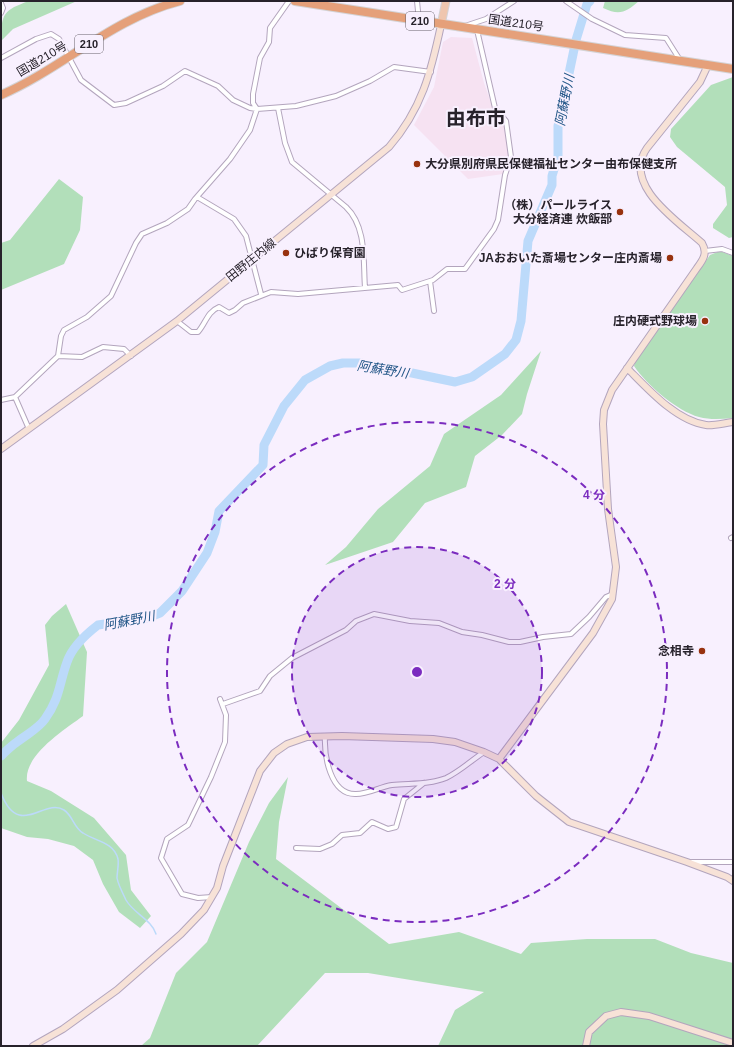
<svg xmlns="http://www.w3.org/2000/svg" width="734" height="1047" font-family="Arial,'Noto Sans JP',sans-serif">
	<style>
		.commercial { fill: #f6e2f2 }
		.green { fill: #b2dfba }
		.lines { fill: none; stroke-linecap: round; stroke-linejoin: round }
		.stream { stroke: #bcdafa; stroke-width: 1.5 }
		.river { stroke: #bcdafa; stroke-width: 9 }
		.street-casing { stroke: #b3a5bd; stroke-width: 6 }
		.secondary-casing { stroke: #b3a5bd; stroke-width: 8 }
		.primary-casing { stroke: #d4d3d5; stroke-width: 9 }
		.highway-casing { stroke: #d4d3d5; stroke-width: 10 }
		.street { stroke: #fff; stroke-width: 4 }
		.secondary { stroke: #f7e2d7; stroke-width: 6 }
		.primary { stroke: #efc6af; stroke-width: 7 }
		.highway { stroke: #e5a07a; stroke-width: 8 }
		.ring { fill: none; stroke: #7b2cbf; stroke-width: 2; stroke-dasharray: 7 5 }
		.poi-dot { fill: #98320f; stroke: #f8f0fe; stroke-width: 1.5 }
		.labels { text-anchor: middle; stroke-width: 4; stroke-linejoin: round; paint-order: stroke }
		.shield { fill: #f8f0fe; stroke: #66606a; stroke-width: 1 }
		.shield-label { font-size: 11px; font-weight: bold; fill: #27222b }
		.street-label { font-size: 12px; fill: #27222b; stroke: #f8f0fe }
		.poi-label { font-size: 12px; font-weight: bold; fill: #27222b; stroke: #f8f0fe; text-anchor: end }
		.water-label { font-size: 13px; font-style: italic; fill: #1f5486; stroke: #f8f0fe }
		.town-label { font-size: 20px; font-weight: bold; fill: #27222b; stroke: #f8f0fe }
		.centre { fill: #7b2cbf; stroke: #f8f0fe; stroke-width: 2 }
		.ring-label { font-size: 12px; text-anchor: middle; font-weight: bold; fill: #7b2cbf; stroke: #f8f0fe; stroke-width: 4; stroke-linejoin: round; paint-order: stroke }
	</style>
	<rect width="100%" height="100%" fill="#f8f0fe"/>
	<path class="commercial" d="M451,37L472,38L484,83L495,114L506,123L509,160L503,174L468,179L414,125L434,87L443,42Z"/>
	<path class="green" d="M29,1H77L13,29L1,41C1,13 4,10 29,1Z
		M605,1H639C626,12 620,16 603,8Z
		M733,77V237L729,238L713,228V224L727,205L725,187L677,147L670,137L671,129L711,85Z
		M59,179L83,197L80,230L64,264L1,290V243L10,240Z
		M720,251L733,256V418C722,419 710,420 699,417C677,411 647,385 634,366L635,362L710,255Z
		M541,351L527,394L522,414L502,435L475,456L466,487L425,503L393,542L325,565L346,547L378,509L430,466L444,434L501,395Z
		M66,604L87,652L83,716C64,730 24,755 27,781L51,791L94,818L126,855L131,890L151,916L140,928L119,912L103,884L93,860L74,846L48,839L27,837L1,828V743L19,720L49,665L45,625L52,616Z
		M288,777L279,822L276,859L389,944L459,932L521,954L531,943L587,939H655L691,953L733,963V1046H438L455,1010L484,992L368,973H325L257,1046H141L150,1038L176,973L207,942L249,842L269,803Z"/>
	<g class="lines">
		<path class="stream" d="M1,793C19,840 44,797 64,810C73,816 74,828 83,833C95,841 114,842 118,859C119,865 117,872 117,878C118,884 123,894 126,900C133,913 152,920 156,934"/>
		<path class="river" d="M1,756C6,751 11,746 17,742C27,734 38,729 45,719C60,698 59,684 67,662C72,647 85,635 98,625L147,618L160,613L182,591L207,553L215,532L219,511L263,465L264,445L284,406L305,380L330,366L343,363H361L375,368H388L455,382L472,377L505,354L516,340L521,321L528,241L552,185V176L558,156V126L576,40L587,4L590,1"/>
		<defs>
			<path id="street" d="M417,1L419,21
				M566,1L592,19L625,35L666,38L680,60
				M1,3L3,8L1,13
				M465,26L486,19L514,1
				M1,58L36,39L51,34L59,39L81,80L114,105L126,103L163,86L185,71L218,86L233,100L250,108L257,109L296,106L336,96L370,81L394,67L431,72
				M278,108L285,143L292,162L346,207C367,227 363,261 365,288
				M197,197L234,219L246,236L261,294
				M705,251L722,249L733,253
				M430,281L434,311
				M177,321L191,332H198C206,323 207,312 219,307L229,313L235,310L243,303L271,292L298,294L398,285L402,290L433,280L447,269H465L494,229L498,220L505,175L511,157L506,121L495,108L477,30
				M58,356L82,357L103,347L124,349L131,356
				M15,397L29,429
				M1,400L15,397L58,356L61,336L64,330L87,317L111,296L136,243L142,234L167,223L188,209L195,199L230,159L250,130L257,109L253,103V94L260,58L269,42L270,28L289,1
				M731,538L733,537
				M223,704L260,691L270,676L292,658L346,630L356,621L374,614L410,621L439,623L462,632L482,635L509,642H520L543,637L571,634L589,617L606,597L613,594
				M325,736C324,755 330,795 356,794C369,794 379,787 392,785C409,783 429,785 446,778C459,772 472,760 484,752
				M296,848L320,849L332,844L342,835L360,833L372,822L388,829L396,827L404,799L424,783
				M692,862H733
				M212,897L198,898L182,894L161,858L167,839L188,825L211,777L225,742L226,715L220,699"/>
			<path id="secondary" d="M627,368C647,388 676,421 706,425C714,426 724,423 733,422
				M1,449L177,321L389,147C422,109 431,72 441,25
				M499,759L593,633L612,599L616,567L608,509L603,424L604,410L612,390L697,268C703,260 708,253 702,243C679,222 621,185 647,148L700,82L708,65
				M33,1046L63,1029L117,990L181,934L204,910L217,888L223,866L260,771L274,753L287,744L307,737L342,736L433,739L455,742L484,752L499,759L536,796L569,822L687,862L727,877L733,881
				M586,1046L589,1032L606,1016L621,1012L649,1016L733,1043"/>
			<path id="primary" d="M441,25L446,1"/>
			<path id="highway" d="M295,1L733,69
				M1,95C63,68 113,18 180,1"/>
		</defs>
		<use href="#street" class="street-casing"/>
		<use href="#secondary" class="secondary-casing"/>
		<use href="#primary" class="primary-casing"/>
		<use href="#highway" class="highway-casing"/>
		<use href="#street" class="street"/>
		<use href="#secondary" class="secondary"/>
		<use href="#primary" class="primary"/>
		<use href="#highway" class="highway"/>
	</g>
	<circle cx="417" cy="672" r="125" fill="#7b2cbf" fill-opacity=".12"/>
	<g class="ring">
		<circle cx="417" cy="672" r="125"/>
		<circle cx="417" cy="672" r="250"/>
	</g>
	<g class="poi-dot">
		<circle cx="417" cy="164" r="4"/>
		<circle cx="620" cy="212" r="4"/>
		<circle cx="286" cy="253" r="4"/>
		<circle cx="670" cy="258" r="4"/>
		<circle cx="705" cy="321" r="4"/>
		<circle cx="702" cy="651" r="4"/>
	</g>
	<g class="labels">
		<g class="shield">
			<rect x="406" y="12" width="28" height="18" rx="3"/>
			<rect x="75" y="35" width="28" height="18" rx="3"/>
		</g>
		<g class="shield-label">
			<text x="420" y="25">210</text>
			<text x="89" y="48">210</text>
		</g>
		<g class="street-label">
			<text transform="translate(516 23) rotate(8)" y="4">国道210号</text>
			<text transform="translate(42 59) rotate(-31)" y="4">国道210号</text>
			<text transform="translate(251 260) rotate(-39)" y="4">田野庄内線</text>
		</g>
		<g class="poi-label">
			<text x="425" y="168" text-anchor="start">大分県別府県民保健福祉センター由布保健支所</text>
			<text x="612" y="209">（株）パールライス<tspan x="612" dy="14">大分経済連 炊飯部</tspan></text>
			<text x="294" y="257" text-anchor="start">ひばり保育園</text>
			<text x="662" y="262">JAおおいた斎場センター庄内斎場</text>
			<text x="697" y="325">庄内硬式野球場</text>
			<text x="694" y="655">念相寺</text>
		</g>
		<g class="water-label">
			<text transform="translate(564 100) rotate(-79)" y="5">阿蘇野川</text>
			<text transform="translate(383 369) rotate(9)" y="5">阿蘇野川</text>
			<text transform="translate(129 620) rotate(-11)" y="5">阿蘇野川</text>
		</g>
		<g class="town-label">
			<text x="476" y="125">由布市</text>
		</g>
	</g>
	<circle cx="417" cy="672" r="6" class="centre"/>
	<g class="ring-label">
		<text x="594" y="499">4 分</text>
		<text x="505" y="588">2 分</text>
	</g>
	<rect width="734" height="1047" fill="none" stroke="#27222b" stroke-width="4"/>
</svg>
